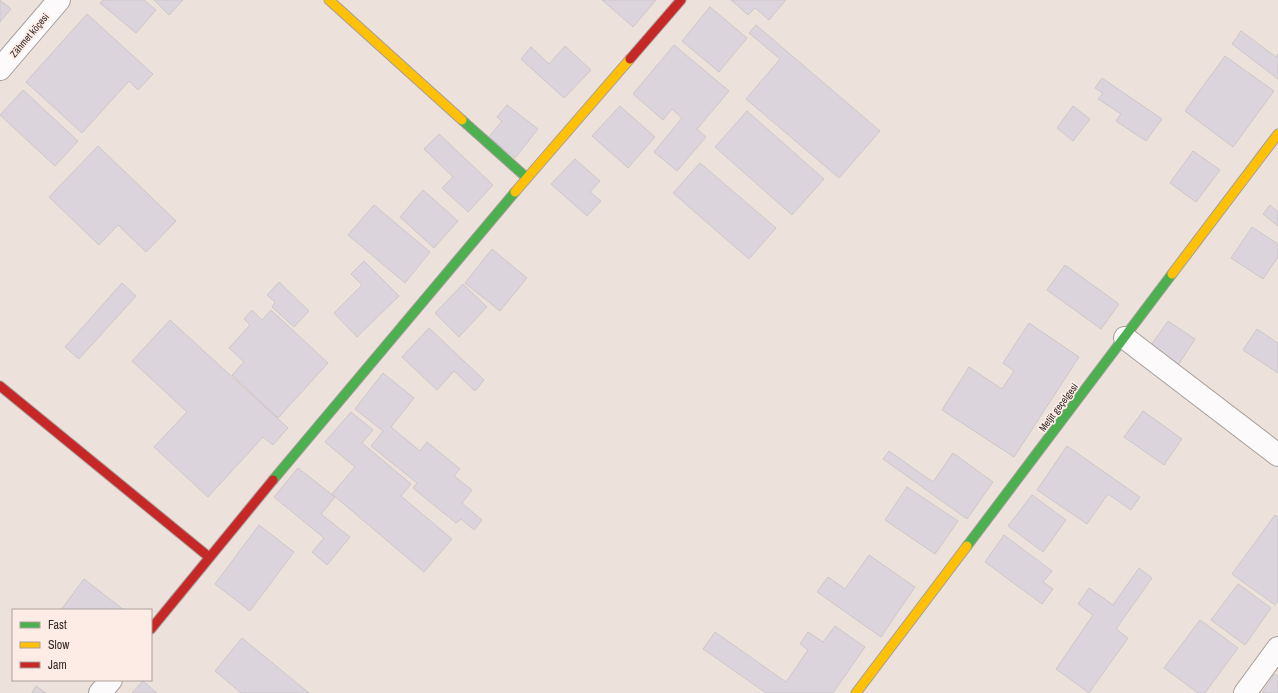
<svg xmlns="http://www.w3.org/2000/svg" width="1278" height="693" font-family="'Archivo Narrow',sans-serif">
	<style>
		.building { fill: #dcd4dc; stroke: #cdc7c7 }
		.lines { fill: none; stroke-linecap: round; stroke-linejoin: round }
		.street-casing { stroke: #a69d99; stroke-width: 24 }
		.fast-casing { stroke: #a69d99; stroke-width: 11 }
		.slow-casing { stroke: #a69d99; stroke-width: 11 }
		.jam-casing { stroke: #a69d99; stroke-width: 11 }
		.street { stroke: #fcfafa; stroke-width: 22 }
		.fast { stroke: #4caf50; stroke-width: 9 }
		.slow { stroke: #ffc107; stroke-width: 9 }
		.jam { stroke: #c62828; stroke-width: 9 }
		.labels { text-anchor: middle; stroke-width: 3.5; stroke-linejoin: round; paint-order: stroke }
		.street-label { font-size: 10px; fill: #332b28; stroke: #fdece6 }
	</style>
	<rect width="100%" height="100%" fill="#ede1dc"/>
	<path class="building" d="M0,0L11,9L0,22Z
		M103,0H144L156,10L136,33L100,3Z
		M154,0H183L169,15Z
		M602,0H656L633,27Z
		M731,0H785V1L769,20L755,8L748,15Z
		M710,7L747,38L719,72L682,41Z
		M87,14L153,74L138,90L129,81L82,133L26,82Z
		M756,25L880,131L839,178L746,99L780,59L749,33Z
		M1241,31L1276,57L1278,54V79L1232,44Z
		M674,45L729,91L697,129L706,137L677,171L654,152L682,118L672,109L663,120L633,94Z
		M565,46L591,70L564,98L521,59L531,47L549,64Z
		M1225,56L1274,91L1233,147L1185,111Z
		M1102,78L1162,119L1146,141L1116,121L1121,114L1098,99L1103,93L1095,88Z
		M23,90L78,141L55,166L0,115Z
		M507,105L538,129L515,158L489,137L502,121L497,117Z
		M620,106L655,137L628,168L592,136Z
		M1073,106L1090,119L1073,141L1057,128Z
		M747,111L824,179L792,215L715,147Z
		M439,134L493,185L468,212L442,188L453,177L424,149Z
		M98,146L176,221L146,252L118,225L99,245L49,197Z
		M1193,151L1220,170L1196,202L1170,183Z
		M575,159L600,181L590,192L601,201L587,216L551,184Z
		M700,163L776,228L749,259L673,193Z
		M423,190L458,221L434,248L400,217Z
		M374,205L430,252L405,283L348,235Z
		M1270,205L1278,212V226L1263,214Z
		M1252,227L1278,244V257L1263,279L1231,258Z
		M492,249L527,278L500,311L465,283Z
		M364,261L399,296L357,337L334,313L362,285L351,274Z
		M1065,265L1119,304L1101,329L1047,290Z
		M279,282L309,311L294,327L272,307L275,302L267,295Z
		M122,283L136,296L79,359L65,347Z
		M463,284L487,307L459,337L435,313Z
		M252,310L262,320L271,310L328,363L278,418L232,375L244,362L229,348L250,325L244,319Z
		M170,320L288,428L273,445L263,437L208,497L154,447L187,412L132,361Z
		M1168,321L1195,339L1175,370L1147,351Z
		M1029,323L1079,357L1014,457L942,410L969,367L1002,389L1014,371L1003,363Z
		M429,328L484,380L475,391L454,371L437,390L402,357Z
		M1257,329L1278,343V373L1243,350Z
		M383,373L414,398L391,427L420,451L427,442L460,469L454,476L472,490L462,503L482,520L474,530L461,519L456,523L413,488L417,483L371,446L383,431L355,409Z
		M1143,411L1182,439L1164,465L1124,437Z
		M351,412L373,430L362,443L411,484L401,496L452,539L424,572L332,494L355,467L325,442Z
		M1067,446L1140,497L1131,510L1108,494L1087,524L1037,490Z
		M889,451L933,482L953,453L993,482L967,519L883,459Z
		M298,468L335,497L321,514L350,537L327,565L312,552L324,538L274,497Z
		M907,487L958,521L935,554L885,520Z
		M1032,495L1066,520L1043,552L1008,526Z
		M1275,515L1278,517V601L1275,605L1232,574Z
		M259,525L294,552L250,611L215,584Z
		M1004,535L1052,571L1043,582L1053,589L1042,604L985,562Z
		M869,555L915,587L881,637L817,592L828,577L845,589Z
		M1139,568L1152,578L1116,629L1128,638L1089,693L1056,669L1093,615L1078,604L1089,588L1113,605Z
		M84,579L124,610H61Z
		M1238,584L1271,608L1245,645L1211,620Z
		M1200,620L1238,648L1205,693H1198L1164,668Z
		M835,626L865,647L833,693H766L703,649L715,632L786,682L808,650L800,644L808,632L823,642Z
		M242,638L309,693H241L215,671Z
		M1275,674L1278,676V693H1262Z
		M143,681L157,693H132Z
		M36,686L46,693H32Z"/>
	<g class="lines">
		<defs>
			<path id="street" d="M0,69L59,0
				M1125,338L1278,455
				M100,693L111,680
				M1245,693L1278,648"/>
			<path id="fast" d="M462,120L527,178
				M273,480L515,192
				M967,546L1172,274"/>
			<path id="slow" d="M329,0L462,120
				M515,192L630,59
				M1172,274L1278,134
				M856,693L967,546"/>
			<path id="jam" d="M630,59L681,0
				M0,386L209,557
				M151,629L273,480"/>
		</defs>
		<use href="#street" class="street-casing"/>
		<use href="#fast" class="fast-casing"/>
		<use href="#slow" class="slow-casing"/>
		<use href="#jam" class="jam-casing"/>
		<use href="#street" class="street"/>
		<use href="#fast" class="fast"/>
		<use href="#slow" class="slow"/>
		<use href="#jam" class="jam"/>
	</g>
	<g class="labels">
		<g class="street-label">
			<text transform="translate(29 35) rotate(-50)" y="4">Zähmet köçesi</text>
			<text transform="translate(1058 407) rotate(-53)" y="4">Metjit geçelgesi</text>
		</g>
	</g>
	<rect x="12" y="609" width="140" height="72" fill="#fdece6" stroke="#ac9f9a"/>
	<rect x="20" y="622" width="20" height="6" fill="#4caf50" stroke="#ac9f9a"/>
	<text x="48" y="629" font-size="12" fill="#332b28">Fast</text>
	<rect x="20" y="642" width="20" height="6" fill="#ffc107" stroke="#ac9f9a"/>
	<text x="48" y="649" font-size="12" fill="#332b28">Slow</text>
	<rect x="20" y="662" width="20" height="6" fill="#c62828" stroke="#ac9f9a"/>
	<text x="48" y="669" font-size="12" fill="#332b28">Jam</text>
</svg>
